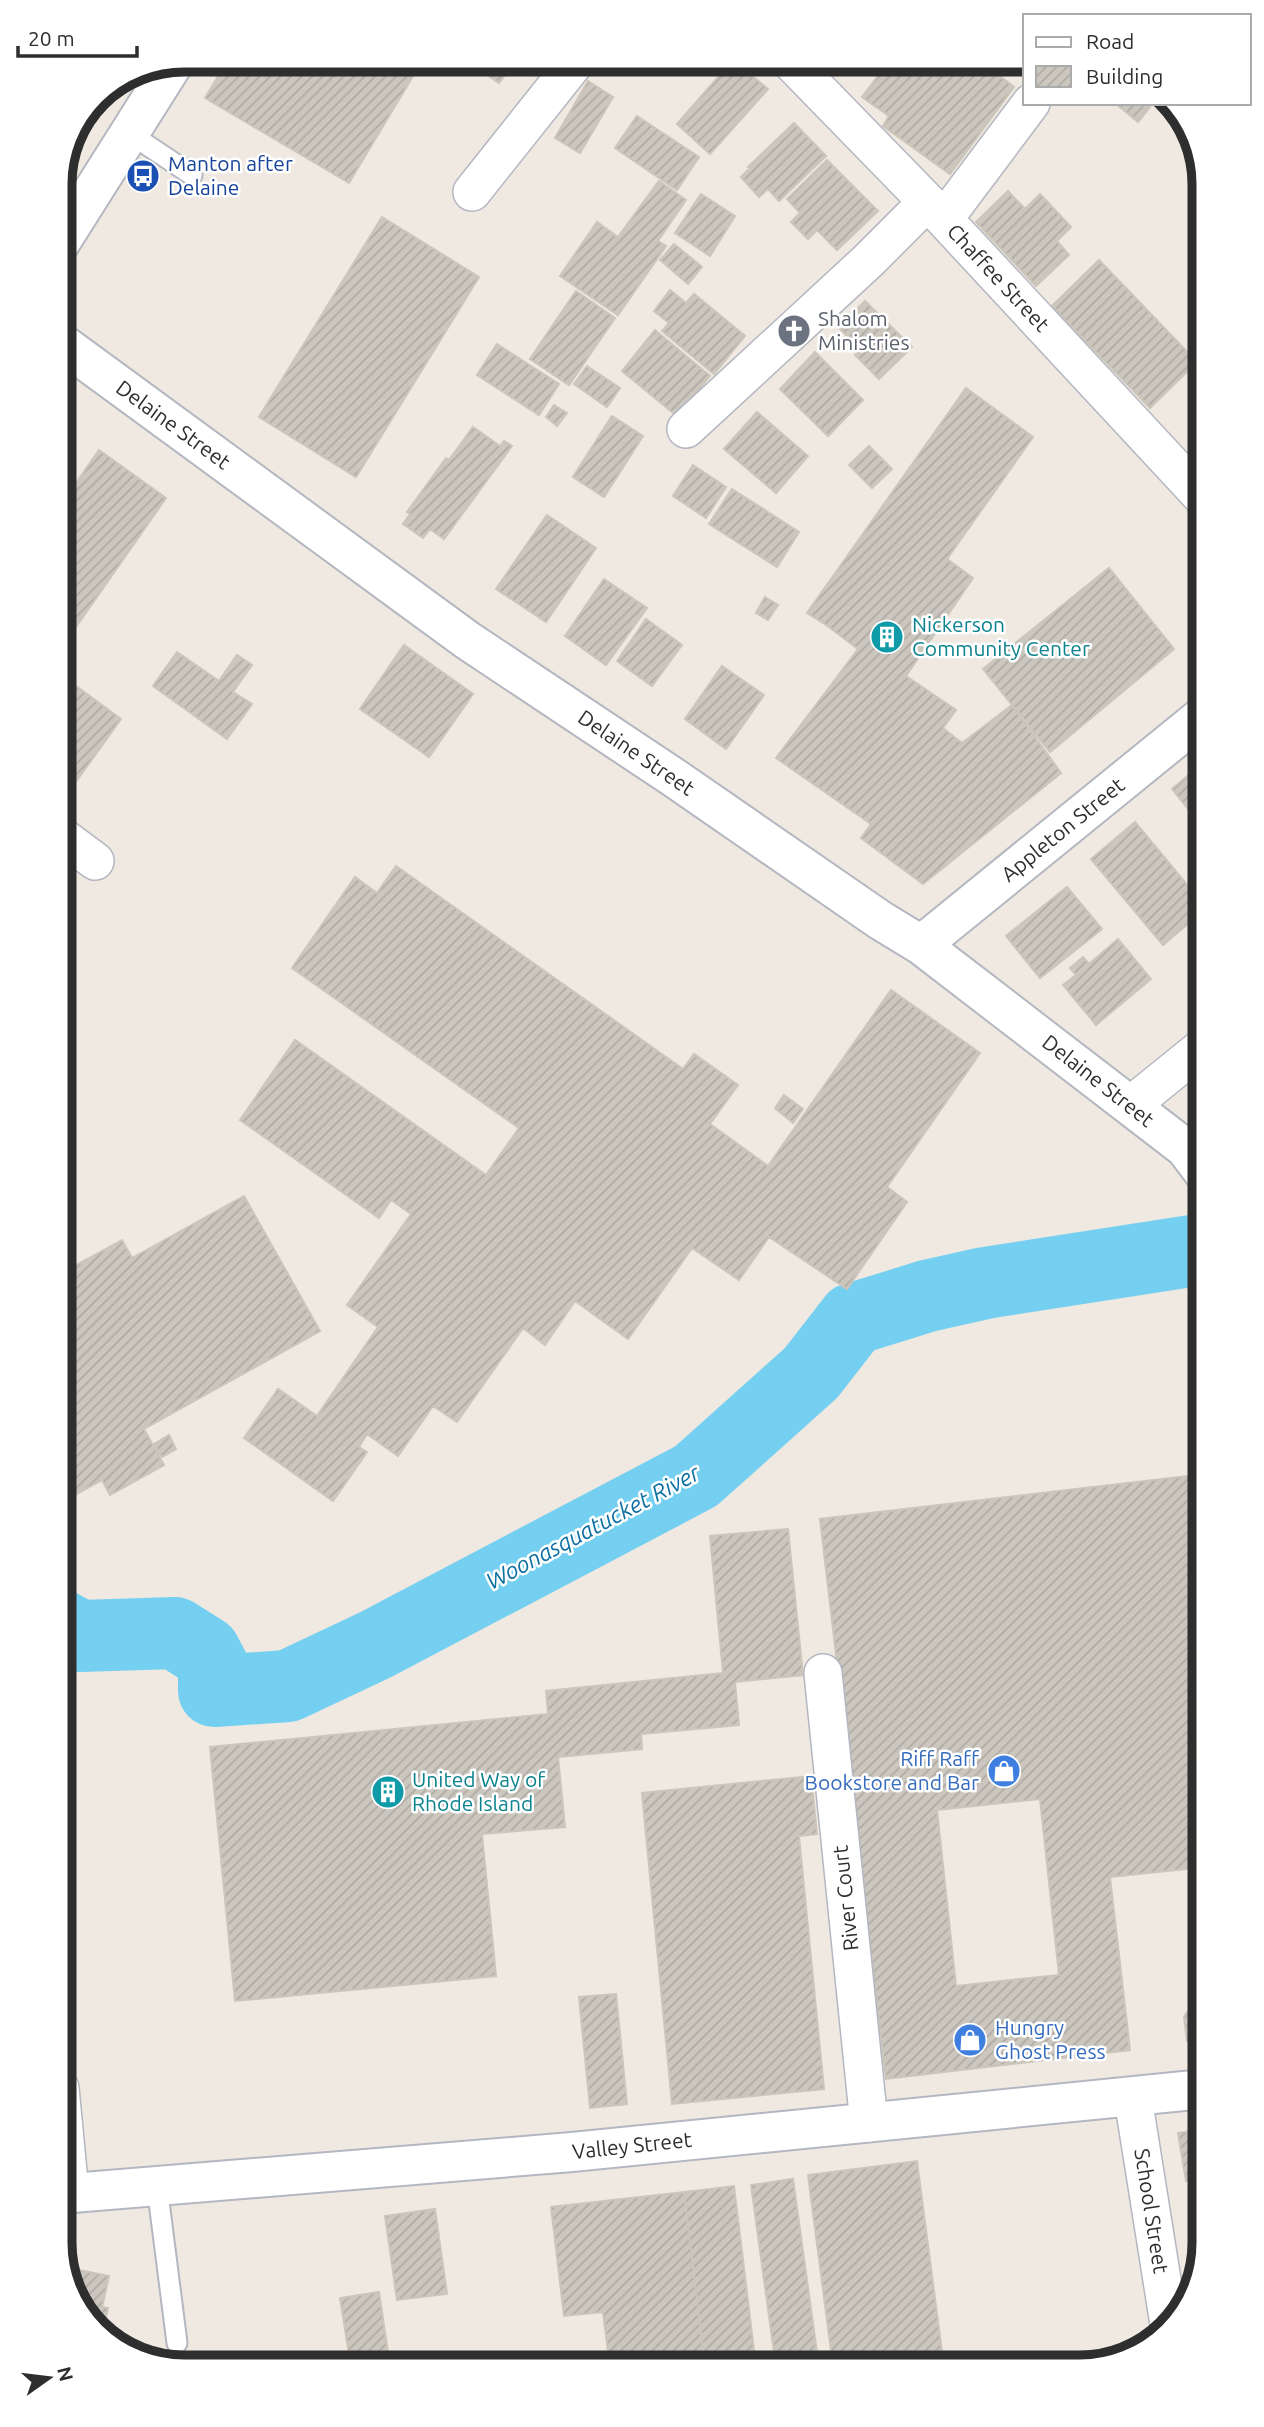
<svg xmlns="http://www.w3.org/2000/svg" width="1264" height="2427" font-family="Ubuntu,sans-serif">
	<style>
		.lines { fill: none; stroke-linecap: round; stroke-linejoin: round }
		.river { stroke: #75cff0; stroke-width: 72 }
		.building { fill: url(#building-hatch); stroke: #cbc5ba; stroke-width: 2; fill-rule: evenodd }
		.lane-casing { stroke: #b4b7c1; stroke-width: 23 }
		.street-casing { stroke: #b4b7c1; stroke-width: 40 }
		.secondary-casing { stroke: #b4b7c1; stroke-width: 42 }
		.lane { stroke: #fff; stroke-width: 19 }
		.street { stroke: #fff; stroke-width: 37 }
		.secondary { stroke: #fff; stroke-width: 38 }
		.labels { text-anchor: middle; stroke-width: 5; stroke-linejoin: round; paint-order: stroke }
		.transit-label { font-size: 21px; fill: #164399; stroke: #fff; text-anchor: start }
		.street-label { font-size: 21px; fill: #2e2e2e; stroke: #fff }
		.worship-label { font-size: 21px; fill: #5b616d; stroke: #fff; text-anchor: start }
		.culture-label { font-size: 21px; fill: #0d838f; stroke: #fff; text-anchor: start }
		.shop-label { font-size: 21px; fill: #366cbe; stroke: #fff; text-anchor: end }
		.water-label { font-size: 23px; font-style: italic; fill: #0d6fa3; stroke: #fff }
		.rim { fill: none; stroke: #2e2e2e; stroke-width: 9 }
	</style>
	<defs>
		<pattern id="building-hatch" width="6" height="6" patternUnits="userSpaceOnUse" patternTransform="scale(1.75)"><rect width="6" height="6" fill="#cbc7bf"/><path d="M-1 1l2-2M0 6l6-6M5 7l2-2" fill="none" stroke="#afaba4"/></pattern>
	</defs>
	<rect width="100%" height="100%" fill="#efe9e1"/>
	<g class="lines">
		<path class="river" d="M60,1625L80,1636L175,1633L205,1652L214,1669V1691L288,1686L375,1645L696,1476L811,1373L853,1319L927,1296L985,1283L1204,1249"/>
	</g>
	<path class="building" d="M228,60H397L416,71L349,183L205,98Z
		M466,60H516L499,83Z
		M733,60L768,89L710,154L677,124Z
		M890,60H1008L997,74L1014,87L950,174L883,126L889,116L862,97Z
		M588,81L613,97L580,153L555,138Z
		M1115,103H1146L1150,107L1138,122Z
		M637,116L699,157L677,190L615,148Z
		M794,123L826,156L779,201L768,189L759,197L741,177L750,168L748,167Z
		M827,160L878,211L837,250L817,230L808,239L791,222L800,213L787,199Z
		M1201,168L1204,184V197L1188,182Z
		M659,181L686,200L658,241L666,246L618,315L560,276L597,222L618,237Z
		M1008,191L1025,209L1040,194L1071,227L1057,241L1069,255L1036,286L976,222Z
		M701,194L735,216L710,256L675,233Z
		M382,217L479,277L356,477L259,417Z
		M674,244L702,267L688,284L660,260Z
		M1099,260L1197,362L1150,408L1052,306Z
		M670,290L686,303L694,294L745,336L714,374L662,331L669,323L654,311Z
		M576,291L615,318L569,385L530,359Z
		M865,301L912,347L879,379L855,355L860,349L839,328Z
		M655,330L710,376L677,416L622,371Z
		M497,344L559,384L539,415L477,375Z
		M815,352L863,400L828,436L780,389Z
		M587,366L620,388L607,407L574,384Z
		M966,388L1033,437L947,559L973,578L906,676L956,710L943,728L962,743L1012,705L1061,773L923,884L861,838L871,824L776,758L858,649L826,625L807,613Z
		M554,405L567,413L557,426L546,417Z
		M757,412L808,456L776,493L724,449Z
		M612,416L643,436L604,497L573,477Z
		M473,427L500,446L504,441L512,446L444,539L430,529L423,538L403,524L410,514L407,512L446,458L449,460Z
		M869,446L892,469L872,488L849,465Z
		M99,450L166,498L71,634L60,626V506Z
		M693,465L726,487L706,518L673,496Z
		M732,489L799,532L777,567L709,524Z
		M547,515L596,548L546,622L496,589Z
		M1109,568L1174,649L1050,752L983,669Z
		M604,579L647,608L606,665L565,636Z
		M765,597L778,605L768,620L756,613Z
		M646,619L682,645L652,686L617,661Z
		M404,645L473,694L429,757L360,709Z
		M177,652L219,681L237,655L252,665L233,692L252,704L227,739L153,686Z
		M722,666L764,695L726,749L685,719Z
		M72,683L121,719L60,804V700Z
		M1204,762V829L1172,789Z
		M1135,822L1204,905V910L1163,945L1091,859Z
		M396,866L683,1069L694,1054L738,1085L710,1124L768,1166L891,990L980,1053L887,1187L907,1202L847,1289L769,1237L739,1280L692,1248L628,1339L575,1301L545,1345L523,1328L457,1422L433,1406L398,1456L367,1434L359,1447L367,1452L333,1501L244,1438L278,1389L317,1416L378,1327L347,1305L411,1214L391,1200L379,1218L240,1120L295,1040L486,1175L519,1128L292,968L355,877L377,893Z
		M1067,887L1102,929L1040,978L1006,936Z
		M1118,939L1151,979L1096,1025L1063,985L1076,975L1070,968L1083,957L1089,964Z
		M784,1095L803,1109L793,1123L775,1108Z
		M244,1196L320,1331L144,1429L164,1465L110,1495L102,1480L60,1503V1274L122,1240L132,1258Z
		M169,1435L176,1449L162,1457L154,1444Z
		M1204,1474V1867L1110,1877L1130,2050L886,2079L820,1519ZM1040,1799L1059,1975L956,1986L937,1810Z
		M788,1529L803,1675L735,1682L739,1725L641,1734L642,1749L558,1757L565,1827L482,1834L496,1976L235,2001L210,1747L548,1714L546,1691L723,1673L710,1536Z
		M811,1776L817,1834L799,1836L824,2089L672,2104L642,1793Z
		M616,1994L627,2104L590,2108L579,1997Z
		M1204,2009V2039L1187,2041L1184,2017L1187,2012Z
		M1204,2129V2178L1186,2181L1178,2133Z
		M917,2161L942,2352L833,2366L808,2175Z
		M793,2179L819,2367H776L751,2185Z
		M734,2186L756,2367H705L684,2192Z
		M684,2192L705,2367H610L603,2312L564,2316L551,2207Z
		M435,2209L447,2294L397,2300L385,2216Z
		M64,2267L109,2276L102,2307L108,2308L102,2334L69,2290Z
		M379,2292L390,2366L351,2367L340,2298Z"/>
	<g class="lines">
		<defs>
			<path id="lane" d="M129,133L192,175
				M157,2186L177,2343"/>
			<path id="street" d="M789,60L940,215L1204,499
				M472,192L577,60
				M944,219L1031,103
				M686,429L868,261L927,202
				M60,835L95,861
				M1131,1105L1204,1046
				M823,1673L869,2123
				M60,2088L70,2193
				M1133,2098L1169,2324"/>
			<path id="secondary" d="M60,243L175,61
				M60,342L467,640L673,777L880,920L921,945L1185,1148L1204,1173
				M921,945L1204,715
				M60,2194L572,2152L1204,2089"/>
		</defs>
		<use href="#lane" class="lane-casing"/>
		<use href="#street" class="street-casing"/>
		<use href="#secondary" class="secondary-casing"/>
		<use href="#lane" class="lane"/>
		<use href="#street" class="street"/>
		<use href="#secondary" class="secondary"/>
	</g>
	<defs>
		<symbol id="bus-disc" viewBox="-11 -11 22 22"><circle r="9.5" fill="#1a4fb4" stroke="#fff"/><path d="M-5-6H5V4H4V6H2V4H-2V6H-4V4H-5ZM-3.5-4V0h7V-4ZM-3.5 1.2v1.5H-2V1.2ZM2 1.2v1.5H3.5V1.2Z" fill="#fff"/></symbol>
		<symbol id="church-disc" viewBox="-11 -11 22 22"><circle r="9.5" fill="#6b7280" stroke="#fff"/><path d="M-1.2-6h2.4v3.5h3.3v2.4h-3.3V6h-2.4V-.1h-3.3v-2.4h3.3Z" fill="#fff"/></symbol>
		<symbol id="building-disc" viewBox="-11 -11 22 22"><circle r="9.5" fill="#0f9aa8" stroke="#fff"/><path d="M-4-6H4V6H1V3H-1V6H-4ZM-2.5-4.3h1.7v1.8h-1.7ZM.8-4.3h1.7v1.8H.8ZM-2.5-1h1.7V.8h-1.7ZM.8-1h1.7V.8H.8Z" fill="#fff"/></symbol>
		<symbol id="shop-disc" viewBox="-11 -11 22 22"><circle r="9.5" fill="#3f7fe0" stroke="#fff"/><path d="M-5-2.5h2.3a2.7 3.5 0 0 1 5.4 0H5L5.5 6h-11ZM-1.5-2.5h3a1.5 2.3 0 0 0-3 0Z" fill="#fff"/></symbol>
	</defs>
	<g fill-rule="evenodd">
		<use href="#bus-disc" x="124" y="157" width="38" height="38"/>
		<use href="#church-disc" x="775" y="312" width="38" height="38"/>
		<use href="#building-disc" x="868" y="618" width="38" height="38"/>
		<use href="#shop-disc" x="985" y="1752" width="38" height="38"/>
		<use href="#building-disc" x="369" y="1773" width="38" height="38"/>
		<use href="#shop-disc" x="951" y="2021" width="38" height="38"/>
	</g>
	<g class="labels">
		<g class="transit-label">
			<text x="168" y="171">Manton after<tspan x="168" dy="24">Delaine</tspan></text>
		</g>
		<g class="street-label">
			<text transform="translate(998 278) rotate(47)" y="7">Chaffee Street</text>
			<text transform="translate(173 425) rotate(36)" y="7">Delaine Street</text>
			<text transform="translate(636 753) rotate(34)" y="7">Delaine Street</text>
			<text transform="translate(1063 830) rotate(-39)" y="7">Appleton Street</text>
			<text transform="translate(1098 1081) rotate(38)" y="7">Delaine Street</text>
			<text transform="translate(846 1898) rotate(-96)" y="7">River Court</text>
			<text transform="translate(632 2146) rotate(-6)" y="7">Valley Street</text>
			<text transform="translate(1151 2211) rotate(81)" y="7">School Street</text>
		</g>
		<g class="worship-label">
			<text x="818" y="326">Shalom<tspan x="818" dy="24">Ministries</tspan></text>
		</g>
		<g class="culture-label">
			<text x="912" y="632">Nickerson<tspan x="912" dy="24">Community Center</tspan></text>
			<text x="412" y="1787">United Way of<tspan x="412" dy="24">Rhode Island</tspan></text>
		</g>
		<g class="shop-label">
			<text x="979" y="1766">Riff Raff<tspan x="979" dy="24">Bookstore and Bar</tspan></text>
			<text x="995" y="2035" text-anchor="start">Hungry<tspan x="995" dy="24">Ghost Press</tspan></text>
		</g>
		<g class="water-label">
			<text transform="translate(593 1527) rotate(-28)" y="8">Woonasquatucket River</text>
		</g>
	</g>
	<path d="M0 0H1264V2427H0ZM184 72H1080A112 112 0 0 1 1192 184V2243A112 112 0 0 1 1080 2355H184A112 112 0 0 1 72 2243V184A112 112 0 0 1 184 72Z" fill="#fff" fill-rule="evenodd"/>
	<path class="rim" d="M184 72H1080A112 112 0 0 1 1192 184V2243A112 112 0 0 1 1080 2355H184A112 112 0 0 1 72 2243V184A112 112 0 0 1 184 72Z"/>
	<rect x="1023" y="14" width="228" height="91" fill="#ffffff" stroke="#ababab" stroke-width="2"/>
	<rect x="1036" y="37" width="35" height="10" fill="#ffffff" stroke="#ababab" stroke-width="2"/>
	<text x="1086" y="49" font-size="21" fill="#2e2e2e">Road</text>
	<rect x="1036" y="66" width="35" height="21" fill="url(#building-hatch)" stroke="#ababab" stroke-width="2"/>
	<text x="1086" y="84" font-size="21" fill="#2e2e2e">Building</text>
	<g transform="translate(49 2378) rotate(76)" stroke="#ffffff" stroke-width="5" paint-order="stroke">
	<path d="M0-5L12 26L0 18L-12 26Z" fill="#2e2e2e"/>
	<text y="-10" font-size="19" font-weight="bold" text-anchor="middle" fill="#2e2e2e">N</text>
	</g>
	<path d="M18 46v10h119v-10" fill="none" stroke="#2e2e2e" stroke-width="3.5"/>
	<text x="28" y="46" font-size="21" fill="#2e2e2e" stroke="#ffffff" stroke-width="5" paint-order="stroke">20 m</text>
</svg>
